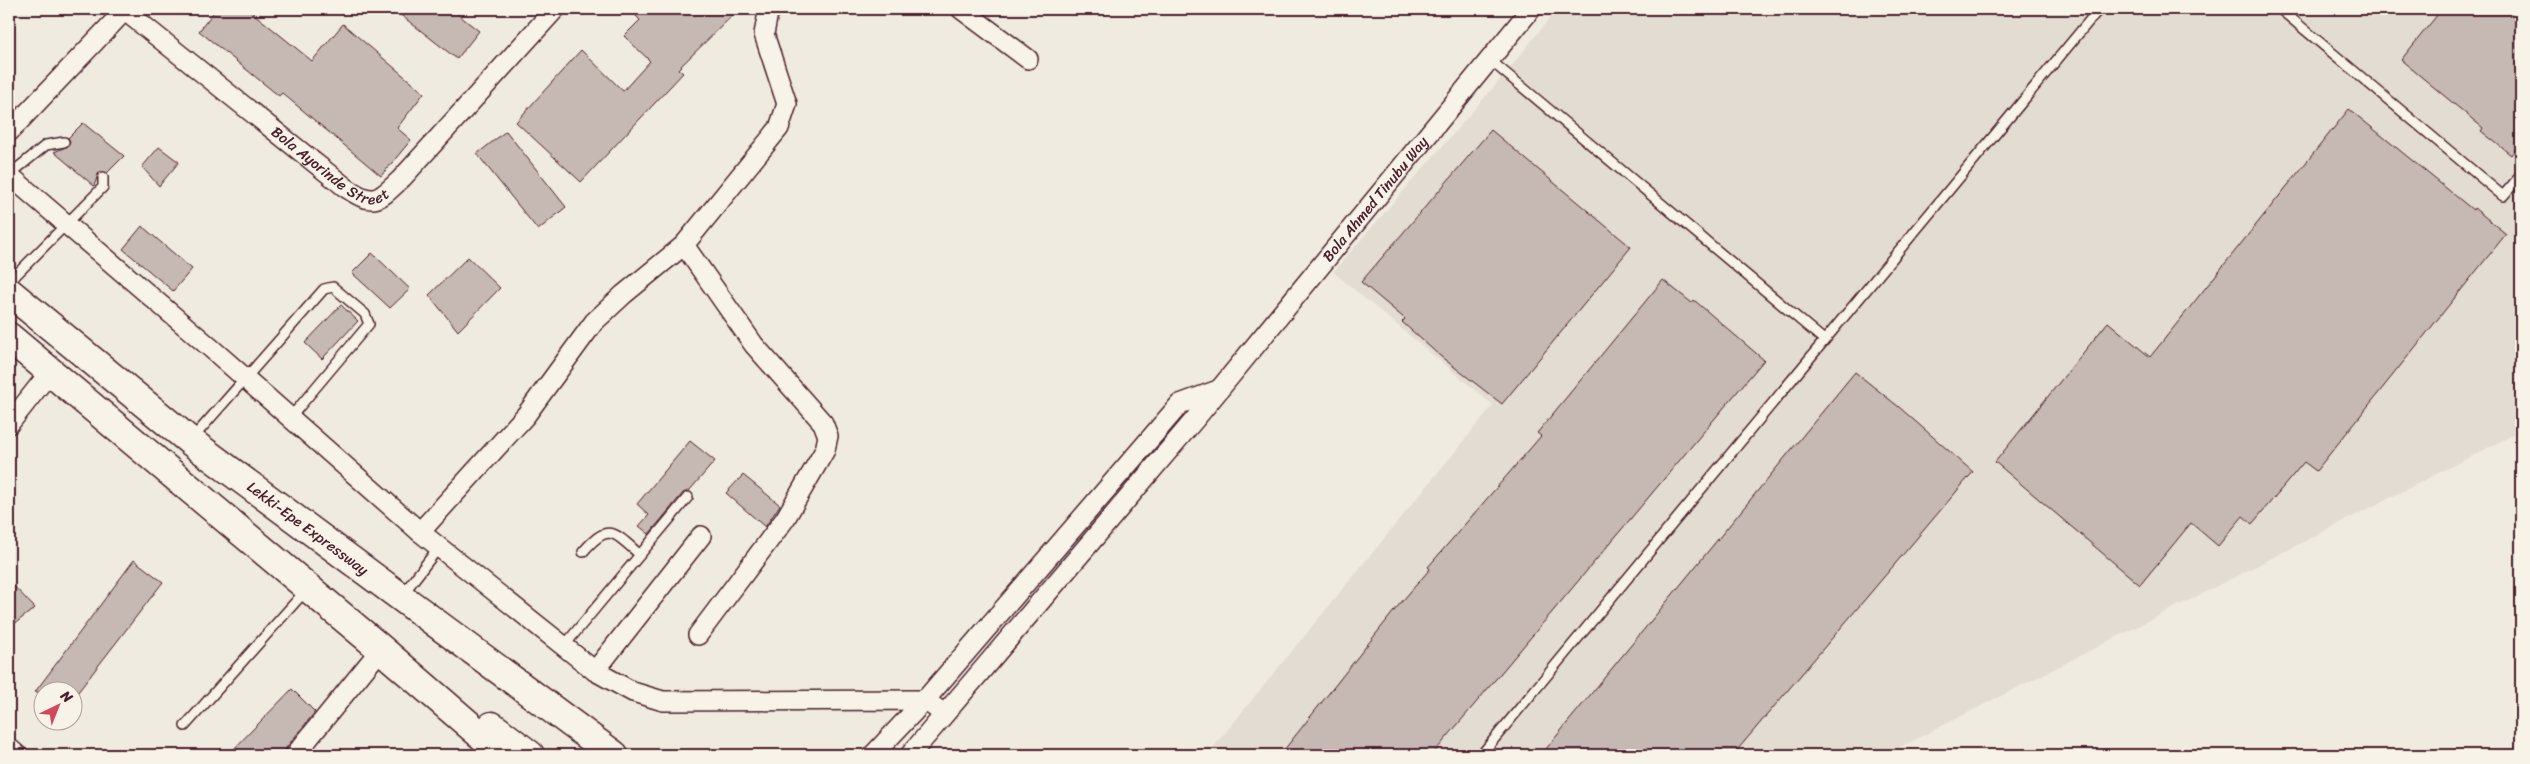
<svg xmlns="http://www.w3.org/2000/svg" width="2530" height="764" font-family="Sriracha,sans-serif">
	<style>
		.built { fill: #e3dcd2 }
		.building { fill: #c6b8b3; stroke: #4a1f2b }
		.lines { fill: none; stroke-linecap: round; stroke-linejoin: round }
		.service-casing { stroke: #4a1f2b; stroke-width: 12 }
		.minor-casing { stroke: #4a1f2b; stroke-width: 22 }
		.trunk-casing { stroke: #4a1f2b; stroke-width: 31 }
		.service { stroke: #f7f3e8; stroke-width: 9 }
		.minor { stroke: #f7f3e8; stroke-width: 19 }
		.trunk { stroke: #f7f3e8; stroke-width: 28 }
		.labels { text-anchor: middle; stroke-width: 4.5; stroke-linejoin: round; paint-order: stroke }
		.street-label { font-size: 15px; fill: #4a1f2b; stroke: #f7f3e8 }
	</style>
	<rect width="100%" height="100%" fill="#f0ebe0"/>
	<filter id="ink" filterUnits="userSpaceOnUse"><feTurbulence type="fractalNoise" baseFrequency=".02" numOctaves="2"/><feDisplacementMap in="SourceGraphic" scale="10" xChannelSelector="R" yChannelSelector="G"/><feConvolveMatrix kernelMatrix="1 2 1 2 8 2 1 2 1" color-interpolation-filters="sRGB"/></filter>
	<g filter="url(#ink)">
		<path class="built" d="M1557,9H2521V431L1885,755H1207L1493,405L1333,272L1505,74Z"/>
		<path class="building" d="M216,9H248L312,61L343,24L424,93L397,128L411,140L381,176L282,93L279,96L199,31Z
			M393,9H451L479,31L457,59Z
			M629,9H739L678,69L683,73L581,182L516,122L581,50L623,91L650,61L624,36L640,20Z
			M2442,9H2521V142L2511,155L2481,131L2483,128L2401,60Z
			M2349,109L2473,210L2474,208L2506,234L2316,471L2304,462L2252,524L2243,516L2218,546L2191,523L2140,585L1995,462L2108,322L2150,357Z
			M83,123L124,156L107,173L99,172L94,186L54,152L68,146L70,141L68,138Z
			M1491,130L1631,247L1502,404L1440,356L1402,322L1405,319L1361,282Z
			M506,131L566,207L538,230L477,154Z
			M159,147L179,162L159,186L142,167Z
			M142,226L192,269L173,291L123,249Z
			M372,253L410,289L390,308L352,273Z
			M468,257L500,288L458,331L429,295Z
			M1663,280L1692,303L1694,300L1764,360L1432,755H1280L1398,606L1430,569L1428,567L1541,436L1537,433Z
			M341,305L358,321L322,359L305,343Z
			M1855,372L1899,407L1973,472L1733,755H1541Z
			M690,441L715,461L689,491L683,493L649,534L639,526L649,515L637,504Z
			M743,475L780,505L765,527L726,493Z
			M134,560L163,582L78,692H35Z
			M9,581L35,608L9,628Z
			M292,689L315,712L286,748L284,755H228Z"/>
		<g class="lines">
			<defs>
				<path id="service" d="M2280,9L2503,196L2521,175
					M1490,60L1824,340
					M9,175L46,145L64,142
					M9,282L103,187V177
					M192,439L324,289L333,287L365,314L369,324L290,418
					M583,552C608,523 613,531 639,554
					M403,594L439,547
					M564,646L688,497
					M185,726L307,589
					M1481,755L2099,9"/>
				<g id="minor">
					<path d="M961,9L1028,59"/>
					<path id="s1" d="M124,10L345,187C374,207 378,201 402,178L555,9"/>
					<path d="M9,132L126,9"/>
					<path d="M9,175L212,349L420,532L595,671"/>
					<path d="M684,245L754,345L823,423L828,436L825,450L785,519L698,635"/>
					<path d="M9,424L50,372"/>
					<path d="M420,532L526,415L594,322L623,295L684,245L779,128L787,104L764,34L768,13L772,9"/>
					<path d="M701,536L595,671L633,692L663,701L925,700L944,714"/>
					<path d="M9,748L17,755"/>
					<path d="M295,755L381,649"/>
					<path d="M873,755L925,700L1180,404L1218,390"/>
					<path id="s2" d="M910,755L1196,418L1531,9"/>
				</g>
				<g id="trunk">
					<path id="s3" d="M9,292L190,441L614,755"/>
					<path d="M9,337L381,649L504,755"/>
					<path d="M492,726L530,755"/>
				</g>
			</defs>
			<use href="#service" class="service-casing"/>
			<use href="#minor" class="minor-casing"/>
			<use href="#trunk" class="trunk-casing"/>
			<use href="#service" class="service"/>
			<use href="#minor" class="minor"/>
			<use href="#trunk" class="trunk"/>
		</g>
	</g>
	<g class="labels">
		<g class="street-label">
			<text dy="5" stroke="none"><textPath href="#s1" startOffset="261">Bola Ayorinde Street</textPath></text>
			<text dy="5" stroke="none"><textPath href="#s2" startOffset="725">Bola Ahmed Tinubu Way</textPath></text>
			<text dy="5" stroke="none"><textPath href="#s3" startOffset="381">Lekki-Epe Expressway</textPath></text>
		</g>
	</g>
	<rect width="2530" height="764" fill="none" stroke="#f7f3e8" stroke-width="30"/>
	<rect x="15" y="15" width="2500" height="734" fill="none" stroke="#4a1f2b" stroke-width="2" filter="url(#ink)"/>
	<g transform="translate(58 706) rotate(43)"><circle r="24" fill="#f7f3e8" stroke="#b29e9c"/>
	<path d="M0-4L9 19L0 12L-9 19Z" fill="#d1495b"/>
	<text y="-8" font-size="14" font-weight="bold" text-anchor="middle" fill="#4a1f2b">N</text>
	</g>
</svg>
